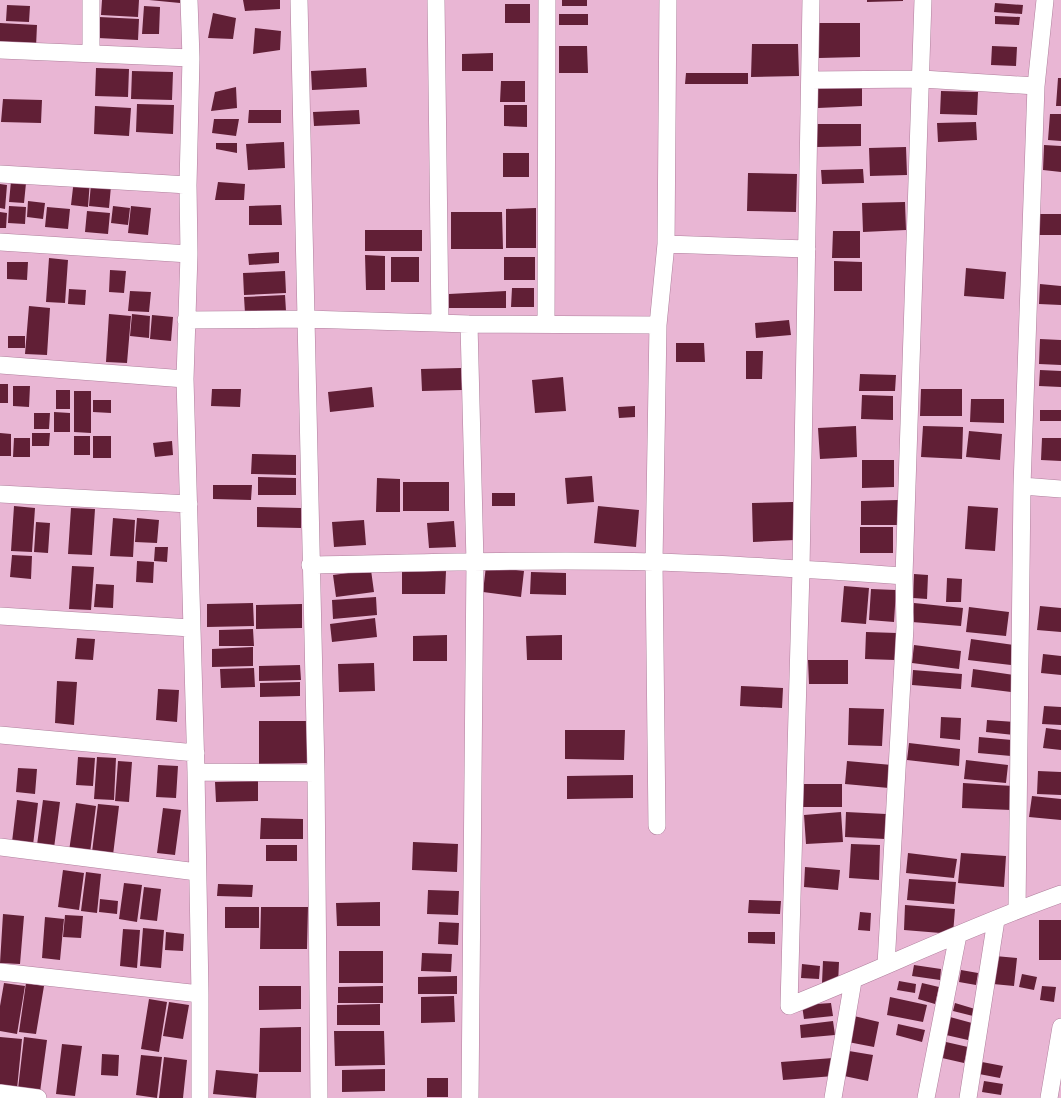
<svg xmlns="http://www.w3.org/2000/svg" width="1061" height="1098" font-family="Spectral,serif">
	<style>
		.building { fill: #611f36 }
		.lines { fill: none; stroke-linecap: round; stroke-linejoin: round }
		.street-casing { stroke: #af7f9c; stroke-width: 18 }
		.street { stroke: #fff; stroke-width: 17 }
	</style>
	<rect width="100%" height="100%" fill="#e9b6d4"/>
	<path class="building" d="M102,0H139L138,17L101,15Z
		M149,0H181L180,3Z
		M243,0H280V9L245,11Z
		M562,0H587V6H562Z
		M867,0H903V1L867,2Z
		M995,3L1023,5L1022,14L994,12Z
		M505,4H530V23H505Z
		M7,5L30,6L29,22L6,21Z
		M144,6L160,7L159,34H142Z
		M213,13L236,18L233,39L208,38Z
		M559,14H588V25H559Z
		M995,16L1020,17L1019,25L995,24Z
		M99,17L139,19L138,40L98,38Z
		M0,23L37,25L36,47L0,45Z
		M819,23H860V57L819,58Z
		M255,28L281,31L280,50L253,54Z
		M752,44H798L799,76L751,77Z
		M559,46H587L588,73H559Z
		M992,46L1017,47L1016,66L991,65Z
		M493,53V71H462V54Z
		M96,68L129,69L128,97L95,96Z
		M366,68L367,87L312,90L311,71Z
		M132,71L173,72L172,100L131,99Z
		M686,73H748V84H685Z
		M1058,78H1061V106H1056Z
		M501,81H525V102H500Z
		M862,84V106L818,108L817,85Z
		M236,87L237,108L211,111L215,92Z
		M941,91L978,92L977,115L940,114Z
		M3,99L42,100L41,123L1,122Z
		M137,104L174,105L173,134L136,132Z
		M504,105H527V127L504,126Z
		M95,106L131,108L129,136L94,134Z
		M249,110H281V123H248Z
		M359,110L360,124L314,126L313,112Z
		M1050,114H1061V141L1048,140Z
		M214,119H239L236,136L212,133Z
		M976,122L977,140L938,142L937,123Z
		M817,124H861V146L817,147Z
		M284,142L285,168L248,170L246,144Z
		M216,143H237V153L216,149Z
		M1044,145L1061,146V172L1043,170Z
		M906,147L907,175L870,176L869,148Z
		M503,153H529V177H503Z
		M863,169L864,183L822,184L821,170Z
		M748,173L797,174L796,212L747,211Z
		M74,179L90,180L88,207L71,205Z
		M11,181L26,183L24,203L9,202Z
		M218,182L245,184L244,200H215Z
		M0,184L7,185L5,209L0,208Z
		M91,184L111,186L109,208L89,206Z
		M28,201L45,203L43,219L27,217Z
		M905,202L906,230L863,232L862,203Z
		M281,205L282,225H249V206Z
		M9,206L26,207L25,224L8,223Z
		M113,206L130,208L128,225L111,223Z
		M131,206L151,208L148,235L128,233Z
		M47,207L70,209L68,229L45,227Z
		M536,208V248H506V209Z
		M87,211L110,213L108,234L85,232Z
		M0,212L7,213L6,228H0Z
		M451,212H502L503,249H451Z
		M1037,214H1061V235H1037Z
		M365,230H422V251H365Z
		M833,231H860V258H832Z
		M279,252V263L249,265L248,254Z
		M365,255L385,256V290H366Z
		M391,257H419V282H391Z
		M504,257H535V280H504Z
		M49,258L68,260L65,303L46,302Z
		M834,261L862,262V291H834Z
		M7,262H28L27,280L7,279Z
		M966,268L1006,272L1004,299L964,296Z
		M110,270L126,271L124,293L109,292Z
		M285,271L286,293L244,295L243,273Z
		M1040,284L1061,286V305L1039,304Z
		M512,288H534V307H511Z
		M69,289L86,290L85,305L68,304Z
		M130,291L151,292L149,312L128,311Z
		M506,291V308H449V294Z
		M285,295L286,311L245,313L244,297Z
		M29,306L50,308L47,355L25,354Z
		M109,314L131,316L127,363L106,362Z
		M132,314L150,316L149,338L130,336Z
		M152,315L173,317L171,341L150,339Z
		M789,320L791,335L756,338L755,323Z
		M8,336H25V348H8Z
		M1040,339L1061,340V365L1039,364Z
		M676,343H704L705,362H676Z
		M746,351H763L762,379H746Z
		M461,368L462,390L422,391L421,369Z
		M1040,370L1061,371V387L1039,386Z
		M860,374L896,375L895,391H859Z
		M563,377L566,411L535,413L532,380Z
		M0,384H8V403H0Z
		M13,386H30L29,407L13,406Z
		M372,387L374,407L330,412L328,392Z
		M212,389H241L240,407L211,406Z
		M921,389H962V416H920Z
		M56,390H70V409H56Z
		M74,391H91V433L74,432Z
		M862,395L893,396V420L861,419Z
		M971,399H1004V423L970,422Z
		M93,400H111V413L93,412Z
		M635,406V417L619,418L618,407Z
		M1040,410H1061V421H1040Z
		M54,412L70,413V432H54Z
		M34,413H50L49,429H34Z
		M856,426L857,457L820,459L818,428Z
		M923,426L963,427L962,459L921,457Z
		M969,431L1002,434L1000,460L966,457Z
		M0,433L11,434V456H0Z
		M32,433H50L49,446H32Z
		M74,436H90V455H74Z
		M93,436H111V458H93Z
		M14,438H30V457H13Z
		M1042,438H1061V461L1041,460Z
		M172,441L173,455L155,457L153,443Z
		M252,454L296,455V475L251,474Z
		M862,460H894V487L862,488Z
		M592,476L594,502L567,504L565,478Z
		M258,477L296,478V495H258Z
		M377,478L400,479V512H376Z
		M403,482H449V511H403Z
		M213,485H252L251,500L213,499Z
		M492,493H515V506H492Z
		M898,500V525H861V501Z
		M793,502L795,540L753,542L752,503Z
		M14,506L35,508L32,552L11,551Z
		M598,506L639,510L636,547L594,543Z
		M968,506L998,508L995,551L965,549Z
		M257,507L301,508V528L257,527Z
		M71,508L95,509L92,555L68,554Z
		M113,518L135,520L133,557L110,556Z
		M137,518L159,520L157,543L135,542Z
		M364,520L366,545L334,547L332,522Z
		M454,521L456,547L429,548L427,523Z
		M36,522L50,523L48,553L34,552Z
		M860,527H893V553H860Z
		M155,547H168L167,562L154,561Z
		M12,555L32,556L31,579L10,577Z
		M137,561L154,562L153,583L136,582Z
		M72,566L94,567L91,610L69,609Z
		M486,566L524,571L521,597L483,592Z
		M371,570L374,592L336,597L333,575Z
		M402,571H446L445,594H402Z
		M531,572L566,573V595L530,594Z
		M914,574L928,575L927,599L913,598Z
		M947,578L962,579L961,602H946Z
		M96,584L114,585L113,608L94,607Z
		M844,586L869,588L866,624L841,622Z
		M871,589L896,590L894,622L869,620Z
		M376,597L377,615L333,619L332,600Z
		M253,603L254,626L207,627V604Z
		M914,603L963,608L961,626L912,622Z
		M302,604V628L256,629V605Z
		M1040,606L1061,608V632L1037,630Z
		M969,607L1009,612L1006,636L966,632Z
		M375,618L377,637L332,642L330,624Z
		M253,629L254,646H219V630Z
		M866,632L897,633L895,660L865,659Z
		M447,635V661H413V636Z
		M562,635V660H527L526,636Z
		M77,638L95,639L93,660L75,659Z
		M971,639L1014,645L1011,665L968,660Z
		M914,645L961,651L959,669L912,663Z
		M253,647V666L212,667V649Z
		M1043,654L1061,656V675L1041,673Z
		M808,660H848V684H809Z
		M374,663L375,691L339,692L338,664Z
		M300,665L301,680L259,681V666Z
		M254,668L255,687L221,688L220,669Z
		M973,669L1014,675L1011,692L971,687Z
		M913,670L962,674L961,689L912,685Z
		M57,681L77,682L74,725L55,723Z
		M300,682V696L260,697V683Z
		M741,686L783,688L782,708L740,706Z
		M158,689L179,690L177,722L156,720Z
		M1044,706L1061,707V725L1042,724Z
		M849,708L884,709L882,746L848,745Z
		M941,717L961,718L960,740L940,738Z
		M987,720L1015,722L1014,735L986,732Z
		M259,721H307L308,763L259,764Z
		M1046,728L1061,730V750L1043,748Z
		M565,730H625L624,760L565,759Z
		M979,737L1012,740L1011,756L978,753Z
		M909,743L960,749L959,766L907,760Z
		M78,757L95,758L93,786L76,785Z
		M97,757L116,758L114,800L94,799Z
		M966,760L1008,765L1006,783L964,779Z
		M118,761L132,762L129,802L115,801Z
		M847,761L892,765L889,788L845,784Z
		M158,765L178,766L176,798L156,797Z
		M18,768L37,769L35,794L16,792Z
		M1038,771L1061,772V795L1037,794Z
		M633,775V798L567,799V776Z
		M258,781V801L216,802L215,782Z
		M963,783L1013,786L1011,810L962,808Z
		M800,784H842V807H800Z
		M1032,796L1061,799V820L1029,817Z
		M17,800L38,803L33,845L12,842Z
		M43,800L60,802L54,848L37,845Z
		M76,803L96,806L90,853L69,851Z
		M98,804L119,806L113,855L92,852Z
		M163,808L181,810L175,855L157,853Z
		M841,812L843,842L806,844L804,815Z
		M846,812L886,814L885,839L845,837Z
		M261,818L303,819V839H260Z
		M413,842L458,844L457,872L412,870Z
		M851,844L880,845L879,880L849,878Z
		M266,845H297V861H266Z
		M908,853L957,859L954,878L906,873Z
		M961,853L1006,856L1004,887L958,883Z
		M805,867L840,870L838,890L804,887Z
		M63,870L84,873L79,910L58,907Z
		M86,872L101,874L97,913L81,911Z
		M909,879L956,882L954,904L907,900Z
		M124,883L142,885L137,922L119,919Z
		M218,884L253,885L252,897L217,896Z
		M144,887L161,889L157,921L140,919Z
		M428,890L459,891L458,915L427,914Z
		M100,899L118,901L117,914L99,912Z
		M749,900L781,901L780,914L748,913Z
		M380,902V926H337L336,903Z
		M905,905L955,909L953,934L904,930Z
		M225,907H259V928H225Z
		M261,907H308L307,949H260Z
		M860,912L871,913L870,931L858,930Z
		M3,914L24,916L20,964L0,963Z
		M65,915L83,916L81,938L63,937Z
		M45,917L64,919L60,960L42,958Z
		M1039,920H1061V960H1039Z
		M439,922L459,923L458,945L438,944Z
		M143,928L164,930L161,968L140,966Z
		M123,929L140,930L137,968L120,966Z
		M166,932L184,934L183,951L165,950Z
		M748,932H775V944L748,943Z
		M339,951H383V983H339Z
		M422,953L452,954L451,972L421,971Z
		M995,956L1017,958L1014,986L993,984Z
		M823,961L839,962L838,984L822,983Z
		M802,964L820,966L819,979L801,978Z
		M914,965L941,969L940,980L912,976Z
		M961,970L978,973L976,985L959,982Z
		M1022,974L1037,977L1034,990L1019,987Z
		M457,976V994H418V977Z
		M899,981L916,984L915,993L897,990Z
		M4,983L25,986L17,1034L0,1031V1006Z
		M26,983L44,986L36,1034L19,1032Z
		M922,983L939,987L935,1004L918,999Z
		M259,986H301V1009L259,1010Z
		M383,986V1003H338V987Z
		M1042,986L1056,987L1054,1002L1040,1000Z
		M454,996L455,1022L421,1023V997Z
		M890,997L927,1005L923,1022L887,1015Z
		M149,999L167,1002L159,1052L141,1049Z
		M169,1002L189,1005L183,1039L163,1036Z
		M831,1003L833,1016L804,1019L802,1005Z
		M955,1003L975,1009L973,1016L953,1011Z
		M380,1004V1025H337V1005Z
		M854,1016L879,1022L874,1047L848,1042Z
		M950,1017L972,1023L968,1040L946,1035Z
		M833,1021L835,1035L801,1038L800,1025Z
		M898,1024L925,1030L922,1042L896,1035Z
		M301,1027V1072H259L260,1028Z
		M334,1031H384L385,1065L335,1066Z
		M0,1037L22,1039L17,1089L0,1087Z
		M24,1037L47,1040L40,1092L18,1089Z
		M946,1042L968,1047L964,1063L942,1058Z
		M62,1044L82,1046L75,1096L56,1094Z
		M849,1051L873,1055L868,1081L844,1076Z
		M102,1054L119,1055L118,1076L101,1075Z
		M141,1055L162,1057L157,1098L136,1095Z
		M164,1057L187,1060L183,1098H159Z
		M833,1058L834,1076L783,1080L781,1062Z
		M982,1062L1003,1066L1000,1078L979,1074Z
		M385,1069V1091L342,1092V1070Z
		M216,1070L258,1074L256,1098L213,1094Z
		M427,1078H448V1097H427Z
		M984,1081L1003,1084L1001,1095L982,1092Z"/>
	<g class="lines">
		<defs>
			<path id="street" d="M189,0L191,58L188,185L189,254L185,379L196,772L200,994V1098
				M299,0L316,773L319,1098
				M436,0L440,323
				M811,0L801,569L789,1006C880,970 968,927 1061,894
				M0,50L191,58
				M91,54V0
				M810,80L922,79L1036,86
				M0,174L188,185
				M0,242L189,254
				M666,244L807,249
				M186,320L306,319L469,324L658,325
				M469,324L475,562L470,1098
				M546,324L547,0
				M0,365L185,379
				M1022,486L1061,489
				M0,494L189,504
				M310,565C425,563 540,559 654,562C738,564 821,570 904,576
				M0,616L191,628
				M0,735L196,753
				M196,772L316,773
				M657,826L654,562L658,325L666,244L668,0
				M0,847L197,872
				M1017,910L1022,486L1036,86L1045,0
				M886,965L905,627L904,576L923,0
				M0,972L200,994
				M0,1093L38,1098
				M833,1098L853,981
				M926,1098L958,935
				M968,1098L996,920
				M1049,1098L1061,1027"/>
		</defs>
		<use href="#street" class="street-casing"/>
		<use href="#street" class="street"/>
	</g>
</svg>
